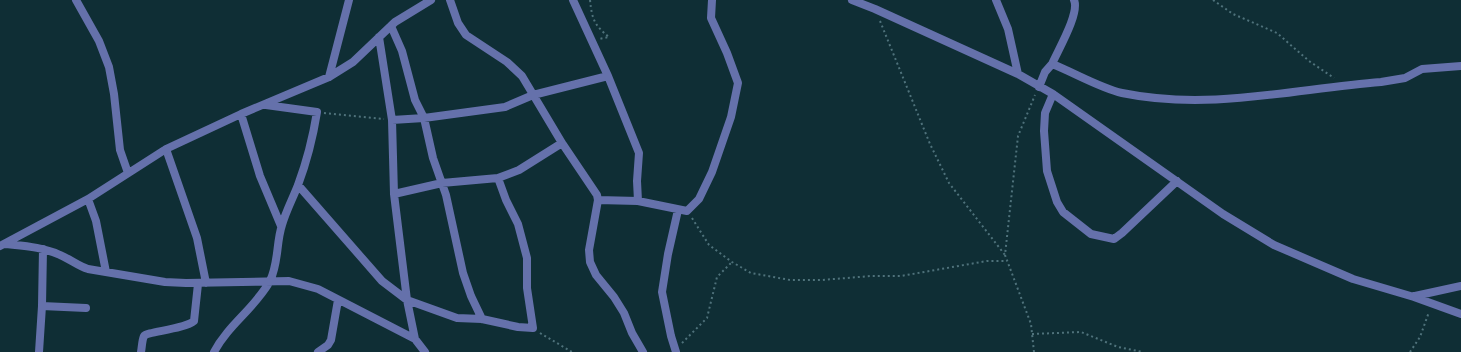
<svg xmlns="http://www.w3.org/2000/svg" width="1461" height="352" font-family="Spectral,serif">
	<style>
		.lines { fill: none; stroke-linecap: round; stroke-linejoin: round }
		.path { stroke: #4f727b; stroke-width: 2; stroke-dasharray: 2 3; stroke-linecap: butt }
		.minor { stroke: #6571ab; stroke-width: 8 }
	</style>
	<rect width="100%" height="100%" fill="#0f2e35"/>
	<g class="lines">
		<path class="path" d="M590,0C592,19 594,25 609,37L599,39
			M1213,0L1233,14L1277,33L1309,61L1334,78
			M880,21L930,144L949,183L1005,255
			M324,113L384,119
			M692,218L709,245L732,262L751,273L790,280H822L871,276H901L987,261H1007
			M540,333L572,352
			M1032,334L1081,332L1118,347L1143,352
			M682,343L707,318L717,277L731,263
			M1034,352L1031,324L1005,255L1018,136L1035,95
			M1410,352L1420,337L1429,312"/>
		<path class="minor" d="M76,0L99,41L109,67L114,94L120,150L128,173
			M450,0L458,23L466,35L507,62L522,76L562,143L597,195L598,200L589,250L590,262L596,275L614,297L624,313L632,333L643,352
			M852,0L875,9L1018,74L1053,94L1223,214L1274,245L1353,279L1414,297L1461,314
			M996,0L1008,29L1018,74
			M391,26L402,51L415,100L424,118L433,158L446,195L463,273L471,296L482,319
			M379,37L392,120L394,194L407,300L457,318L482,319L518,327L533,328L527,288V258L518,224L506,200L498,178
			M1052,64C1058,50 1080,13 1074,0
			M608,76L639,153L637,181L638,201
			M329,77L349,0
			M1039,87L1045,72L1052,64C1073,72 1100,88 1122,93C1209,111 1294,89 1381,82L1405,78L1422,69L1461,66
			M1053,94L1045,113L1044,131L1047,171L1057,202L1063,212L1091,234L1114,239L1122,233L1177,181
			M241,114L260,176L281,226
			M392,120L424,118L505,107L533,95L608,76L573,0
			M166,149L197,238L206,283
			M298,185L382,281L407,300L415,339L425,352
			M394,194L442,183L498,178L519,170L562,143
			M88,199L96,221L106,272
			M598,200L638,201L687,211L699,199L712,172L731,117L738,83L727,53L711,18L712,0
			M5,244C23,246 43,247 60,255C70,259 78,266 88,269L165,282L186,283L289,281L318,289L415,339
			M0,246L88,199L166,149L241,114L329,77L353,62L395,22L431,0
			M1415,296L1461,286
			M42,306L86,308
			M39,352L42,306L43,249
			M141,352C142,347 142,340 144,336C146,332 185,329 194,321L198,284
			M214,352C228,325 255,308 270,281C279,262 276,243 282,225C286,211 293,198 298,185C307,161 313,137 317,112L266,105
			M318,352L328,345L331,340L338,300
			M676,352L671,336L662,292L668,254L678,210"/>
	</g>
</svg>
